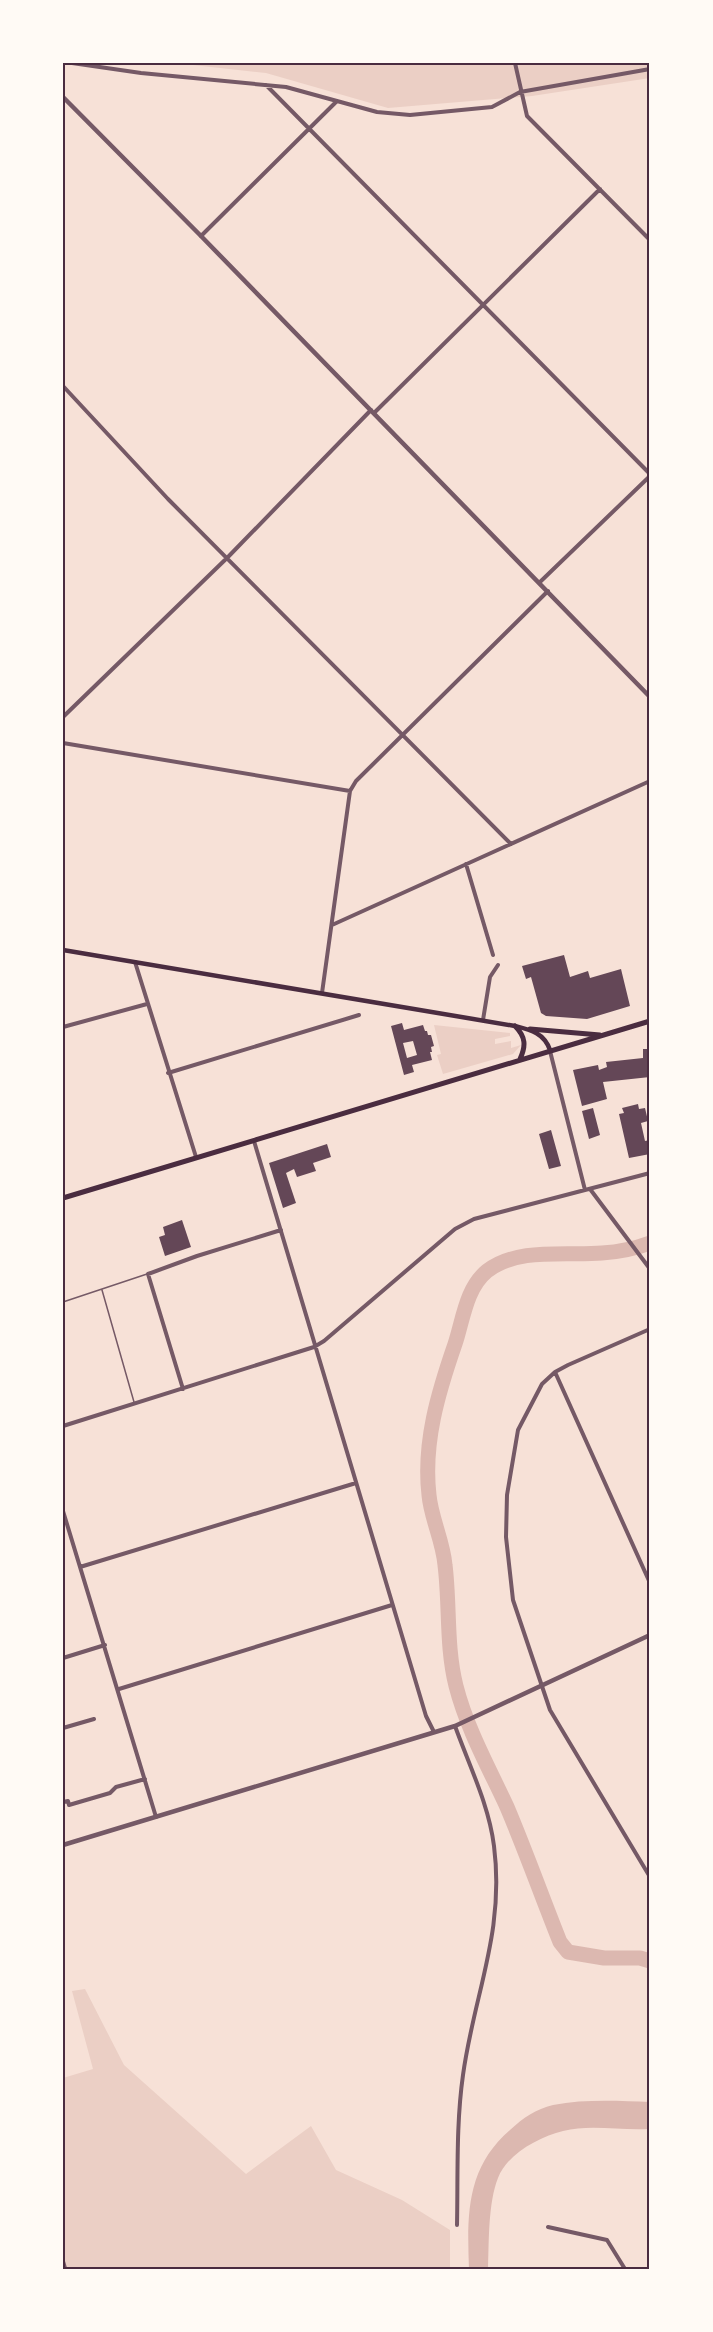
<svg xmlns="http://www.w3.org/2000/svg" width="713" height="2332" font-family="Roboto,sans-serif">
	<style>
		.green { fill: #ebcfc5 }
		.water { fill: #dcb8b0 }
		.lines { fill: none; stroke-linecap: round; stroke-linejoin: round }
		.river { stroke: #dcb8b0; stroke-width: 15 }
		.building { fill: #644757; fill-rule: evenodd }
		.service { stroke: #755966; stroke-width: 1.5 }
		.minor { stroke: #755966; stroke-width: 4 }
		.tertiary { stroke: #755966; stroke-width: 4.5 }
		.secondary { stroke: #4a2c40; stroke-width: 4.5 }
		.primary { stroke: #4a2c40; stroke-width: 5 }
		.neatline { fill: none; stroke: #4a2c40; stroke-width: 2 }
	</style>
	<rect width="100%" height="100%" fill="#f7e1d7"/>
	<path class="green" d="M175,63H650V78L532,96L388,108L266,73Z
		M434,1025L510,1033V1036L495,1039V1044L511,1041V1048L521,1045L513,1054L443,1074L437,1055L441,1054Z
		M85,1989L124,2065L246,2174L311,2126L336,2170L402,2200L450,2230V2269H63V2078L93,2069L72,1991Z"/>
	<path class="water" d="M650,2102V2129C621,2131 591,2124 563,2131C539,2137 507,2154 498,2178C488,2203 489,2242 488,2269H469C467,2215 466,2168 510,2130C523,2118 536,2109 553,2105C584,2099 619,2101 650,2102Z"/>
	<g class="lines">
		<path class="river" d="M650,1243C634,1249 619,1252 602,1253C566,1256 518,1247 487,1271C466,1288 463,1320 455,1344C438,1393 423,1443 429,1495C431,1518 443,1541 445,1565C450,1605 446,1647 456,1686C467,1729 489,1768 507,1807C526,1852 542,1897 560,1942L568,1952L604,1958H640L650,1961"/>
	</g>
	<path class="building" d="M564,955L570,977L588,971L590,978L621,969L630,1006L587,1019L546,1016L541,1013L531,977L526,979L522,966Z
		M402,1023L404,1030L423,1025L425,1031H427L428,1035H431L434,1046L431,1047L432,1052H430L432,1060L412,1065L414,1072L404,1075L391,1026ZM413,1041L417,1055L407,1058L403,1043Z
		M643,1049H650V1077L603,1082L607,1099L582,1106L573,1070L598,1065L599,1070L607,1067L606,1062L643,1058Z
		M638,1104L639,1109L645,1108L648,1121L641,1123L645,1141L650,1140V1154L629,1158L619,1114L624,1113L622,1108Z
		M593,1108L600,1135L589,1139L582,1111Z
		M551,1130L561,1166L549,1169L539,1134Z
		M327,1144L331,1157L313,1163L316,1171L297,1177L294,1169L286,1173L296,1203L283,1208L269,1163Z
		M182,1220L191,1247L165,1256L159,1237L165,1235L163,1227Z"/>
	<g class="lines">
		<path class="service" d="M102,1290L134,1402
			M63,1302L147,1274"/>
		<path class="minor" d="M72,63L141,73L286,87L377,112L410,115L492,107L520,92L650,69
			M515,63L527,116L650,240
			M266,85L650,474
			M201,236L336,102
			M63,386L168,499L511,844
			M374,413L600,189
			M540,582L650,476
			M63,717L228,557L371,410
			M63,743L350,791
			M466,864L493,955
			M332,925L650,781
			M135,962L196,1157
			M322,993L350,791L356,781L548,591
			M483,1020L490,977L498,965
			M63,1027L147,1004
			M550,1051L585,1190
			M168,1073L359,1015
			M254,1141L426,1716L434,1732
			M590,1189L650,1269
			M650,1329L568,1365L555,1372L542,1384L518,1430L507,1495L506,1537L513,1600L550,1710L650,1877
			M555,1372L650,1583
			M183,1389L148,1274L197,1256L281,1230
			M63,1426L314,1347L324,1341L455,1229L474,1219L650,1173
			M63,1511L156,1817
			M80,1567L356,1483
			M63,1658L105,1645
			M119,1689L392,1605
			M455,1726C469,1765 489,1805 494,1846C505,1932 474,1994 463,2075C456,2124 458,2175 457,2225
			M63,1728L94,1719
			M63,1802L68,1801L69,1805L110,1793L116,1787L145,1779
			M548,2227L607,2240L625,2269"/>
		<path class="tertiary" d="M63,97L201,236L650,697
			M63,1845L455,1726L650,1635
			M63,2262L65,2269"/>
		<path class="secondary" d="M63,950L515,1026C531,1030 544,1033 550,1050"/>
		<path class="primary" d="M515,1026C526,1037 526,1046 520,1059
			M530,1029L600,1035
			M63,1198L650,1021"/>
	</g>
	<rect width="713" height="2332" fill="none" stroke="#fffaf5" stroke-width="129"/>
	<rect x="64" y="64" width="584" height="2204" class="neatline"/>
</svg>
